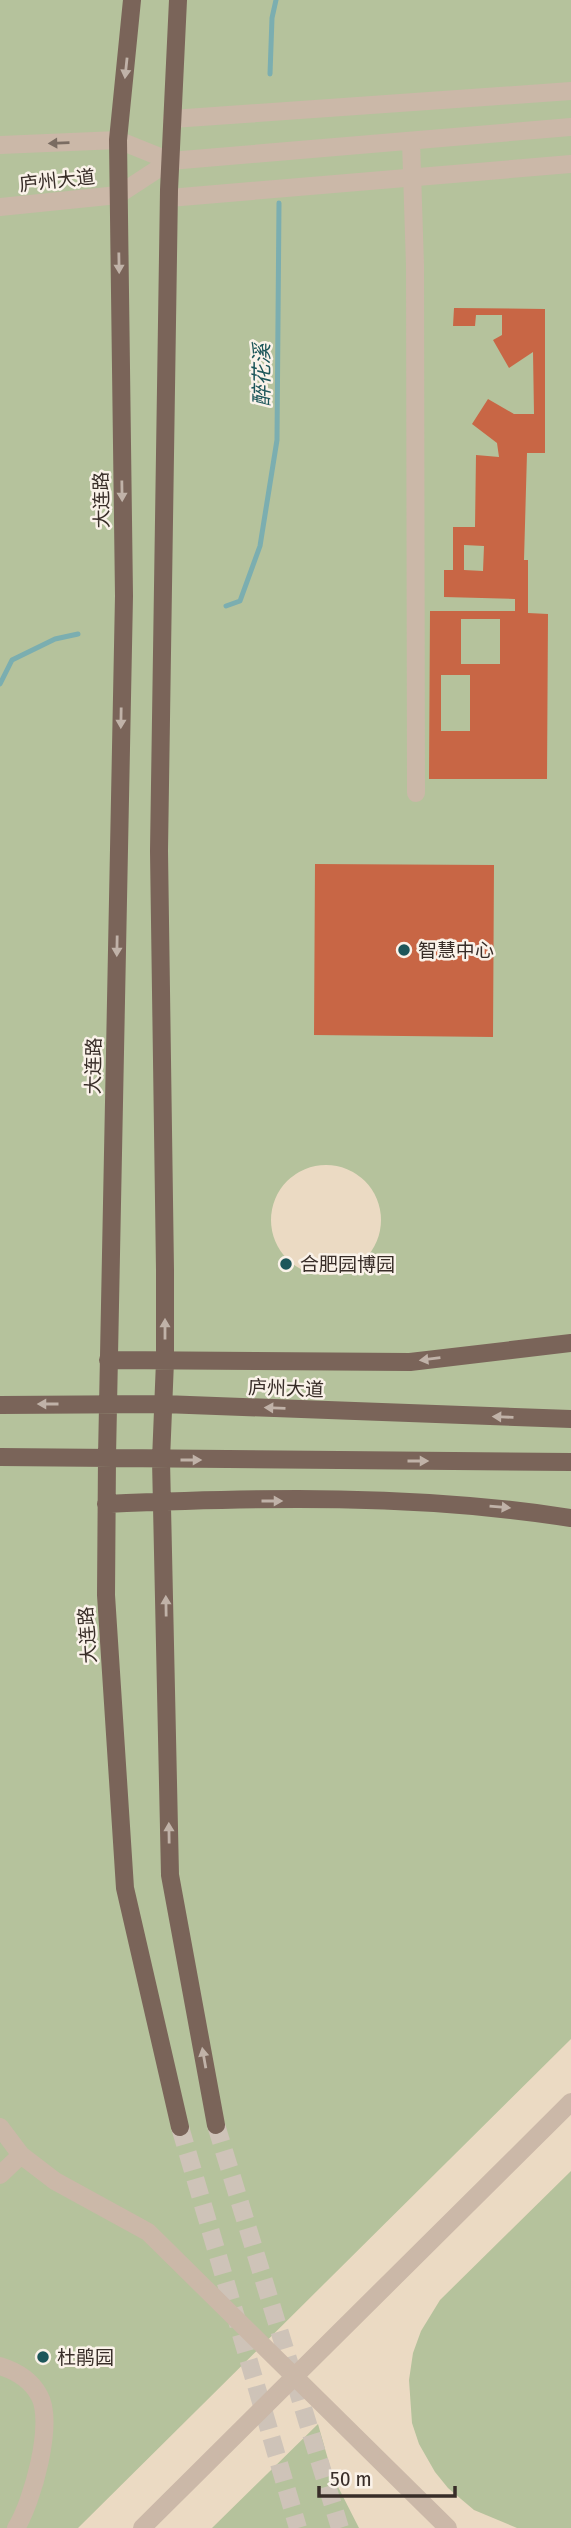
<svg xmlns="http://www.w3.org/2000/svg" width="571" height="2528" font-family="'Fira Sans Condensed','Noto Sans SC',sans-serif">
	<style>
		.green { fill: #b5c29c }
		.plaza { fill: #ebdac3 }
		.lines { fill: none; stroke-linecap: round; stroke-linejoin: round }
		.stream { stroke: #7baeb0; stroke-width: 5 }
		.building { fill: #c86645; fill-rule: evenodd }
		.major-tunnel { stroke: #cec3b8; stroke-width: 18; stroke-dasharray: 18 9; stroke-linecap: butt }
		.minor { stroke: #cbb8a8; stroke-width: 18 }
		.major { stroke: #7a6459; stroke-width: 18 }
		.oneway { fill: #c0b2a8 }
		.oneway2 { fill: #7a6c62 }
		.poi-dot { fill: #1d565a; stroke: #faf2e9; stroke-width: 2.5 }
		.labels { text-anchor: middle; stroke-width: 5; stroke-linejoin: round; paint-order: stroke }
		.street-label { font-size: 19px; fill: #382d28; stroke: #faf2e9 }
		.poi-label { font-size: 19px; fill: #382d28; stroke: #faf2e9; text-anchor: start }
		.water-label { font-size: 21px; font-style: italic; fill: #1d565a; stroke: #faf2e9 }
	</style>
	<rect width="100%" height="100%" fill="#f3e8dc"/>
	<path class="green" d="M0,0H571V2528H0Z"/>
	<path class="plaza" d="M271 1220a55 55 0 1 1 110 0a55 55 0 1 1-110 0Z
		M571,2039V2171L440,2300L421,2331L413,2353L409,2380L412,2423L419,2444L435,2472L448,2488L474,2510L517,2528H359L333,2477L318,2424L212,2528H78Z"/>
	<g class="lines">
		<path class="stream" d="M270,74L272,18L276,0
			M226,606L240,601L260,546L277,440L279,203
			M0,684L12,660L55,639L78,634"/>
	</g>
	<path class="building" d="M454,308L545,309V453H527L524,560H528V613L548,614L547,779H429L430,611H515V599L444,597V570H453V527H475L476,455L499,457L497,443L472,424L488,399L514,414H534L533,352L509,368L493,340L502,335V315H476L475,326H453ZM464,545L484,546L483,571L464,570ZM461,619H500V664H461ZM441,675H470V731H441Z
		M315,864L494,865L493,1037L314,1035Z"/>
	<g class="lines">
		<path class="major-tunnel" d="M216,2125L340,2528
			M180,2127L298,2528"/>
		<path class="minor" d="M172,119L571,91
			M411,141L415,265L416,793
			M0,145L118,140L170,161L571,127
			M169,198L571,164
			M0,207L118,195L170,161
			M0,2127L21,2155L55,2181L148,2232L448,2528
			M0,2175L21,2155
			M0,2366C16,2371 31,2380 39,2395C55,2422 32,2503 16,2528
			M142,2528L571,2102"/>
		<path class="major" d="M132,0L118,140L124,596L107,1457L106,1595L125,1888L180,2127
			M178,0L169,190L159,851L165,1270V1361L161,1460L170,1875L216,2125
			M108,1360L410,1362L571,1343
			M0,1405L163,1404L571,1419
			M0,1457L571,1462
			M106,1504C261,1497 418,1494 571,1518"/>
	</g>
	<defs><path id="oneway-solid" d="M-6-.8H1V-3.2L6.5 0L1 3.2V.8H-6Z" transform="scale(1.75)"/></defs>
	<g class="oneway">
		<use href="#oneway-solid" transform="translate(126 68) rotate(96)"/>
		<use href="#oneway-solid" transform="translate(119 263) rotate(89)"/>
		<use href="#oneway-solid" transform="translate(122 491) rotate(89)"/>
		<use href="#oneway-solid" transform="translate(121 718) rotate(91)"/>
		<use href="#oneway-solid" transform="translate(117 946) rotate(91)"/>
		<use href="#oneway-solid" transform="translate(165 1329) rotate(-90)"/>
		<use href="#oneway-solid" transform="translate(430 1359) rotate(173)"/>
		<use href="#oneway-solid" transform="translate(48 1404) rotate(180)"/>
		<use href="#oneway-solid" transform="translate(275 1408) rotate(-178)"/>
		<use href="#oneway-solid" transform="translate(503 1417) rotate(-178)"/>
		<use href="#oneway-solid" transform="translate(191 1460)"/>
		<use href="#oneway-solid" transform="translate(418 1461)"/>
		<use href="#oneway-solid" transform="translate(272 1501)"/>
		<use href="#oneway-solid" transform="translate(500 1507) rotate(5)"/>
		<use href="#oneway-solid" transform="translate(166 1606) rotate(-91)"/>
		<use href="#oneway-solid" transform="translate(169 1833) rotate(-91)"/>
		<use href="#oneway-solid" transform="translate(204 2058) rotate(-100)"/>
	</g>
	<use class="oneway2" href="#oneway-solid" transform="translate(59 143) rotate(178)"/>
	<g class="poi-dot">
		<circle cx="404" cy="950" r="7"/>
		<circle cx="286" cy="1264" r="7"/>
		<circle cx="43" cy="2357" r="7"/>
	</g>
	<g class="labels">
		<g class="street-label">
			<text transform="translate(57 180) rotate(-6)" y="7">庐州大道</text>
			<text transform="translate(101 500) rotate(-91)" y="7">大连路</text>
			<text transform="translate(93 1066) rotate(-89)" y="7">大连路</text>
			<text transform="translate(286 1388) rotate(2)" y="7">庐州大道</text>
			<text transform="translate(87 1635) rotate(-94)" y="7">大连路</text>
		</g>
		<g class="poi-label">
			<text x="418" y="957">智慧中心</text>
			<text x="300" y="1271">合肥园博园</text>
			<text x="57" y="2364">杜鹃园</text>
		</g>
		<g class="water-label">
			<text transform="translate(262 375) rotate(-90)" y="7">醉花溪</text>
		</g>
	</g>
	<path d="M319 2486v10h136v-10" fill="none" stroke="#382d28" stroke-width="3.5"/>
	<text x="330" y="2486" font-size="21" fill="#382d28" stroke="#faf2e9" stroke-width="5" paint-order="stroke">50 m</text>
</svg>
